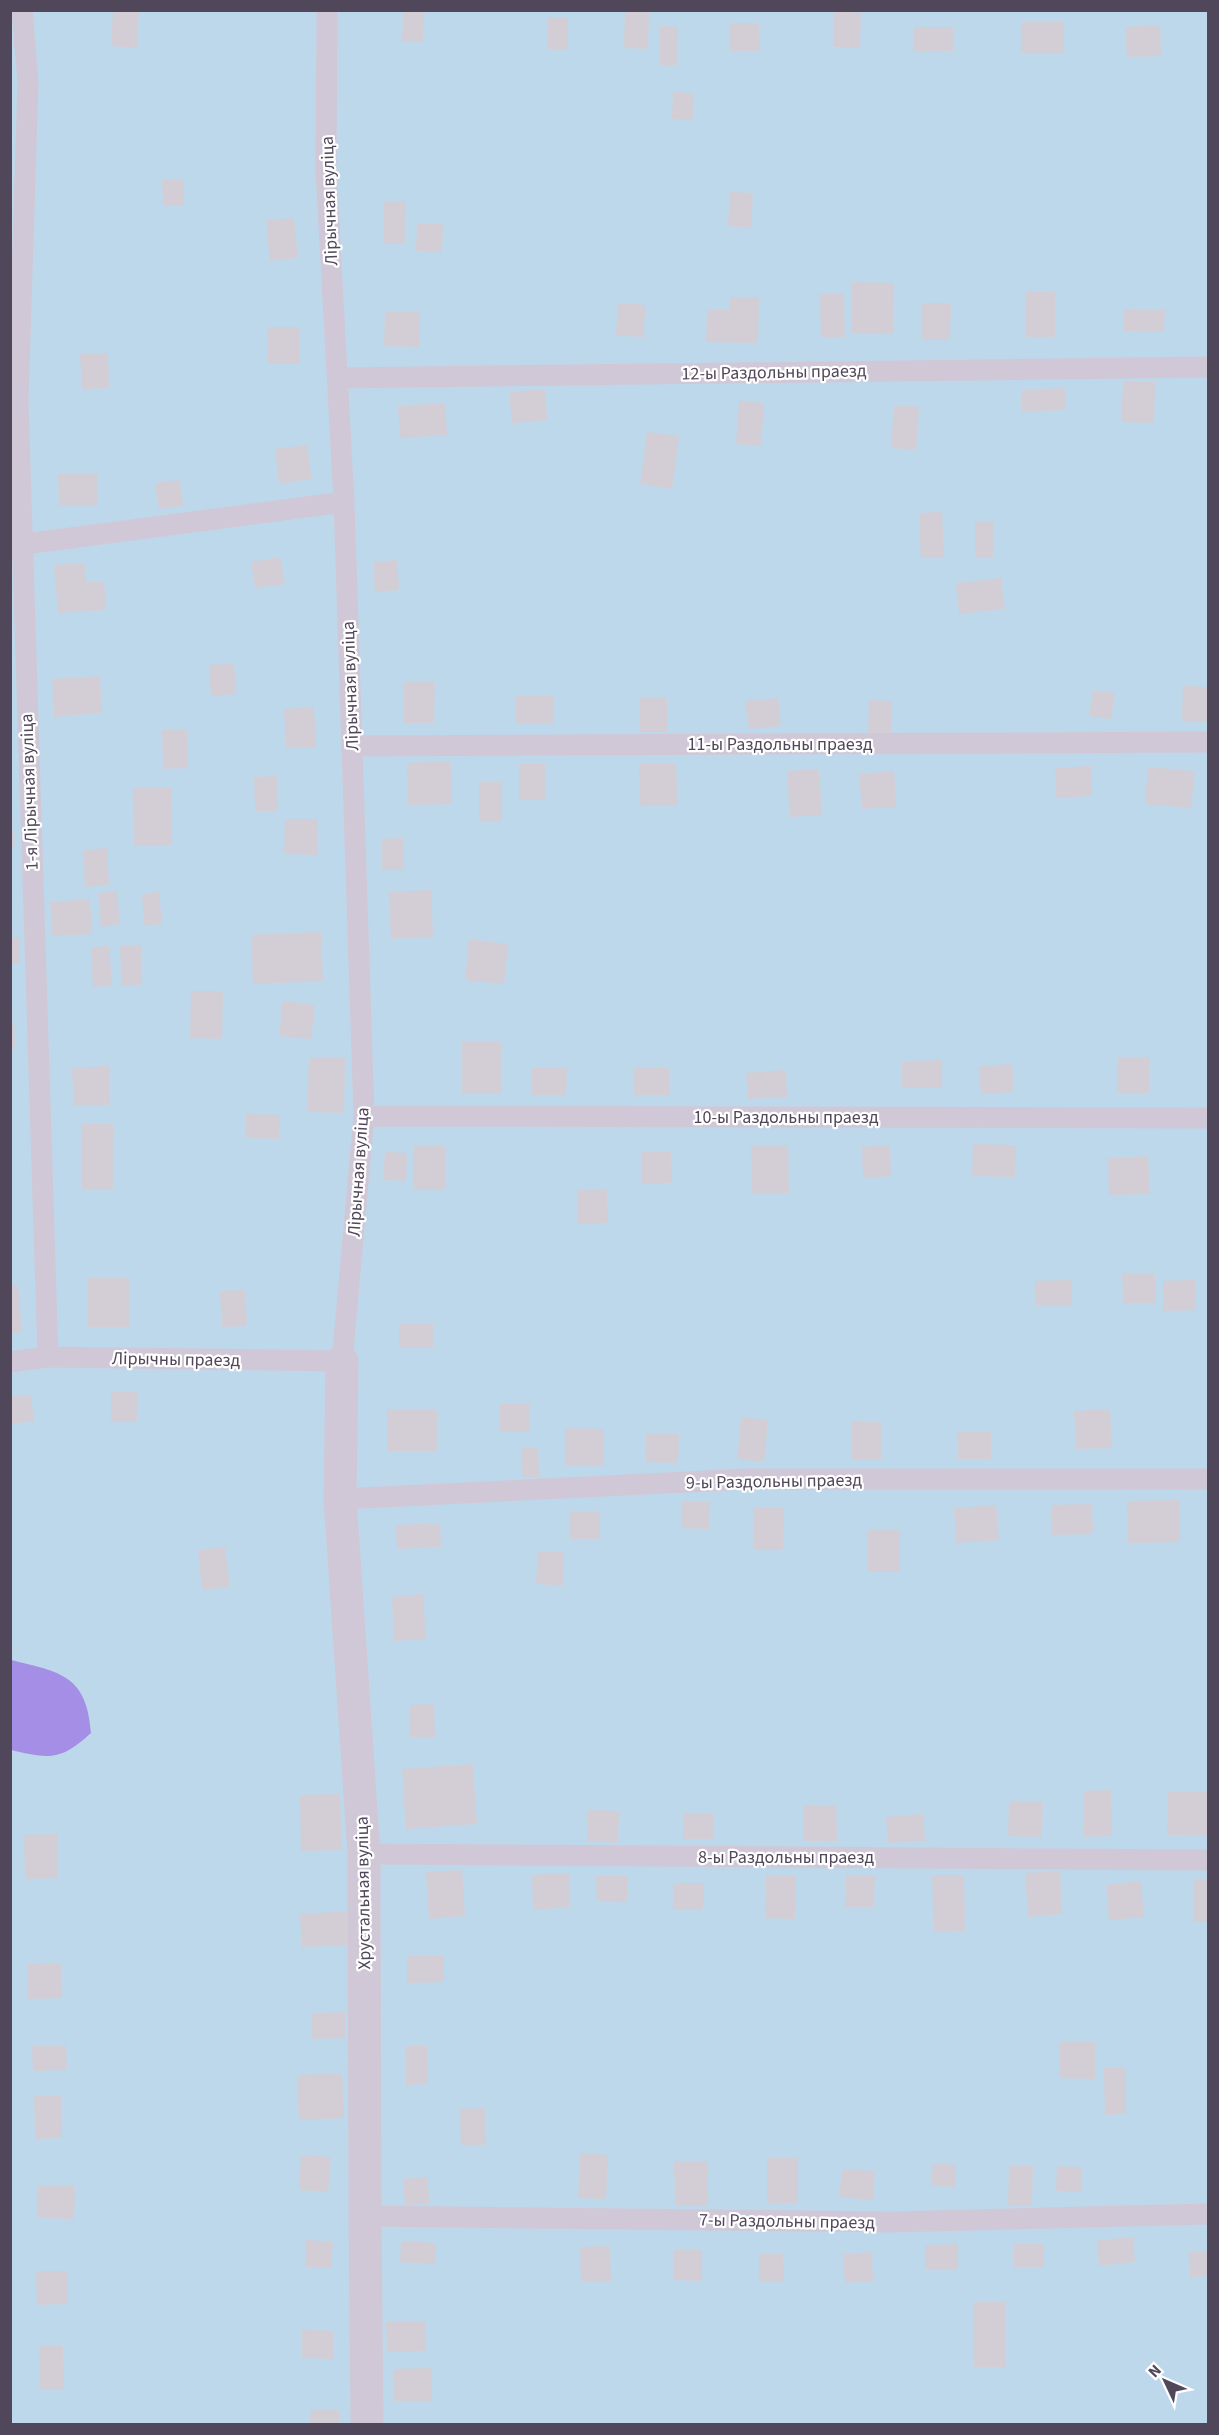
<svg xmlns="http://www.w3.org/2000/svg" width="1219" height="2435" font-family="'Source Sans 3',sans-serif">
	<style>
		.green { fill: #bed8eb }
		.water { fill: #a58ee5 }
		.building { fill: #d3ced5 }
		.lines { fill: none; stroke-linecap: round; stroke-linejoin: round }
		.lane { stroke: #d0c8d7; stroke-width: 21 }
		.street { stroke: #d0c8d7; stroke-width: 33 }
		.labels { text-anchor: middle; stroke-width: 4.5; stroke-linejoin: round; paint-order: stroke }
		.street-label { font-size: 18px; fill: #51475a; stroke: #fff }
	</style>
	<rect width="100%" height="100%" fill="#f0f0ee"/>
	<path class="green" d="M11,11H1208V2424H11Z"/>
	<path class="water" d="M11,1660C60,1672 87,1675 91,1733C60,1761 50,1759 11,1750Z"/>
	<path class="building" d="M113,10H139L137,48L111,46Z
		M403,10H424L423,42H402Z
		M625,11L649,12L648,49L624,48Z
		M834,11L861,13L860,48L833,47Z
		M548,17L568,18V50L547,49Z
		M1021,22H1064V53H1021Z
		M730,23H759L760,51H730Z
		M1160,25L1161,56L1127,57L1125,27Z
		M660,26L678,27L677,65H659Z
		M914,27H953V51L913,52Z
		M673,92L694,93L693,120L672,119Z
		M183,179L184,205L163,206L162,180Z
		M730,192L753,193L751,228L728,226Z
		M384,201H406L405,244H384Z
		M294,218L298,258L270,261L266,220Z
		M417,223L443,224L442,252L416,251Z
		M852,282L894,283L893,334L851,333Z
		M1026,292H1055V337H1026Z
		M844,293L845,337L821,338L820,294Z
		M730,297H759L758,343L706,342L707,310H730Z
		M618,303L646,305L643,337L616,335Z
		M922,303H951L950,340H922Z
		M1124,309L1165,310L1164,332L1123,331Z
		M385,312H420L419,347L384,346Z
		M267,327H299V364H268Z
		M108,353L109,388L82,389L80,354Z
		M1123,381L1155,382L1154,423L1121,422Z
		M1065,388L1066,410L1022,412L1021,390Z
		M545,389L547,420L512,423L509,392Z
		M739,401L764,403L761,446L736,444Z
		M445,403L447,435L400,438L398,406Z
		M894,405L919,407L916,450L891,448Z
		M647,432L679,436L672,489L640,484Z
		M307,445L312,479L279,484L275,449Z
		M97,473V505L59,506L58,474Z
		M180,480L183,506L159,509L155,483Z
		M942,512L944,557L921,558L919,513Z
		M975,521L994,522L993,557H975Z
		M280,557L285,584L255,588L251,562Z
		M397,560L399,590L375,592L373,562Z
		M85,563L86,582L104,581L106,610L58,613L54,565Z
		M1001,578L1005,609L959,614L956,583Z
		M234,663L236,694L211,696L209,665Z
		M100,676L102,713L54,717L52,679Z
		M404,682H435L434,723H404Z
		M1183,686L1208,687V722L1182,721Z
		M1093,690L1115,693L1111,719L1089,716Z
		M554,695V723L516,724L515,696Z
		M640,697H667V732H640Z
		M778,698L781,726L749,729L745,701Z
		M869,700L892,701L891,735H868Z
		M314,707L316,747L286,748L284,709Z
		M162,730H187L188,768L163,769Z
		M451,761L452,804L408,805L407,763Z
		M676,763L678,805L640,806L639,764Z
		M519,764H545L546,800H519Z
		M1091,766L1092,796L1056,798L1055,768Z
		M1148,767L1195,771L1191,808L1145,804Z
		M819,769L822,815L790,817L787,771Z
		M894,771L896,807L862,809L859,774Z
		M277,776L278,811H255L254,777Z
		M502,781V821H479V782Z
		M171,787L172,845L134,846L133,788Z
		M10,814L15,846L10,847Z
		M285,819H318L317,855L284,854Z
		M403,838L404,870H382V839Z
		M107,848L109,885L85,887L83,850Z
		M431,890L433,937L391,939L389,892Z
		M117,891L120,924L101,927L98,893Z
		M159,892L162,924L144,926L142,894Z
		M90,899L92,934L52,936L50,902Z
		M321,932L323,981L253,984L251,935Z
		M10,938H20L19,964H10Z
		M469,939L508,944L504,984L465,980Z
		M141,945L142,985L122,986L120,946Z
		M109,946L112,986L93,987L91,947Z
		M191,991H223L222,1039L190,1038Z
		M283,1001L315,1005L311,1039L279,1036Z
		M14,1021L15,1047H10V1022Z
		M462,1042H501V1094L462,1093Z
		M309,1057L345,1058L344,1113L307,1112Z
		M1117,1057H1149V1093H1117Z
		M942,1060V1088H902V1061Z
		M1012,1064L1014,1092L981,1094L979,1066Z
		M109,1066L110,1105L74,1106L72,1068Z
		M532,1068H567L566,1095H532Z
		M634,1068H669V1095H634Z
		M786,1070L787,1097L748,1099L746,1073Z
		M246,1114L280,1115L279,1139L245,1138Z
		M81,1124H113V1189H82Z
		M973,1144L1016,1145L1015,1177L972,1176Z
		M413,1145L445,1146V1190H413Z
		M751,1145H788L789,1193L752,1194Z
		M890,1145L891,1176L863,1178L862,1147Z
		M671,1151L672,1183L642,1184L641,1152Z
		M385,1152L407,1153L406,1181L383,1180Z
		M1148,1156L1150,1194L1109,1195L1108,1158Z
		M577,1189H607L608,1223L578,1224Z
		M1122,1273H1155L1156,1303H1123Z
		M88,1278H130V1327H88Z
		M1072,1280V1305H1035V1281Z
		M1195,1280L1196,1310L1163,1311V1281Z
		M18,1285L22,1332L10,1333V1286Z
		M245,1290L247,1326L222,1327L220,1291Z
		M399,1324H433V1348H399Z
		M111,1392H138L137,1422H111Z
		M31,1395L34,1421L10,1424V1397Z
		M499,1404H530V1431L500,1432Z
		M387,1409L437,1410V1451H387Z
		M1110,1409L1112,1448L1076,1449L1074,1411Z
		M741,1417L768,1420L764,1462L737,1459Z
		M852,1421L882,1422L881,1460L851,1459Z
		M565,1428L604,1429V1466H565Z
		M991,1431V1459H958L957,1432Z
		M646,1434H679L678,1463L645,1462Z
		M538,1447L539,1477L523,1478L521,1448Z
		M1179,1500L1180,1542L1128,1543L1127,1501Z
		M682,1501L710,1502L709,1529L681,1528Z
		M1092,1504L1093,1534L1052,1535L1051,1505Z
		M996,1505L999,1540L956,1543L954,1508Z
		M753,1508H784L783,1550H753Z
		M569,1512H600V1539H570Z
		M440,1523L441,1547L397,1549L396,1525Z
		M868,1530H900V1572H868Z
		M225,1547L230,1587L202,1590L198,1550Z
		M538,1551L564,1552L563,1586L536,1584Z
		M423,1594L426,1639L394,1641L392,1597Z
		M434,1704L435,1737H410V1705Z
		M473,1764L477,1824L406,1829L402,1769Z
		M1111,1790L1112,1836L1084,1837L1083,1791Z
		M1168,1792H1208V1836L1167,1835Z
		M340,1794L342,1850L301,1851L300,1795Z
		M1009,1801L1043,1802L1042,1837L1008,1836Z
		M803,1805H836L837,1841H803Z
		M588,1810L619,1811L618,1843L587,1841Z
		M683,1813H713V1839H683Z
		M923,1814L925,1841L888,1843L886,1817Z
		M58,1834V1878L25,1879L24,1835Z
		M462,1870L465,1916L429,1919L426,1872Z
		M1060,1871L1062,1914L1028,1917L1025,1873Z
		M569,1873L570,1907L533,1910L532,1875Z
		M766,1875L796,1876L795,1919L765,1918Z
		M846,1875L875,1876L874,1907H845Z
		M932,1875H964L965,1931L934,1932Z
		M596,1876H627V1902L597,1901Z
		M1193,1879H1208V1922H1194Z
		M1141,1881L1144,1917L1109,1920L1106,1885Z
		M673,1883H704L703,1909L673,1910Z
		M349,1911L351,1945L302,1947L300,1914Z
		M407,1956H444V1982L407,1983Z
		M61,1963L62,1998L28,1999L27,1964Z
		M345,2012V2038L312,2039L311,2013Z
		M1060,2042H1095V2079L1059,2078Z
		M66,2045L67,2070L33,2071L32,2046Z
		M405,2046H427L428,2084L406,2085Z
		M1104,2068H1126V2114L1105,2115Z
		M342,2073L344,2118L299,2120L297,2075Z
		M34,2096H61L62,2138L35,2139Z
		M485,2108L486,2145H461L460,2109Z
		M580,2153L608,2155L606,2199L578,2198Z
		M301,2155L331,2157L328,2192L299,2190Z
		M798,2157V2203L767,2204V2158Z
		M674,2161H708V2206H675Z
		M933,2163L956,2165L955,2187L931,2186Z
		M1009,2165L1033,2166L1032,2205H1008Z
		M1057,2166L1082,2167L1081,2192L1056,2191Z
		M842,2169L875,2171L873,2200L839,2197Z
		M427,2177L430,2203L405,2205L403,2179Z
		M37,2186H75L74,2219L37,2218Z
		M1133,2237L1135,2262L1099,2266L1097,2240Z
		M306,2240L333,2242L331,2268L305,2267Z
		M401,2241L436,2243L435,2264L400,2262Z
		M958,2244V2269H925V2245Z
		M1014,2244H1044V2267H1014Z
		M610,2246L611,2281L581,2282L580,2247Z
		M674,2250H702V2281L673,2280Z
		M1208,2251V2276L1190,2277L1189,2252Z
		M872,2252L873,2281L845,2283L843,2254Z
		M783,2253L784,2281L759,2282V2254Z
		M36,2271H68V2304L37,2305Z
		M973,2302H1005V2367H973Z
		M425,2321L426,2351L387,2352L386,2322Z
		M302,2330L333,2331V2359L302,2358Z
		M39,2346H63L64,2389H40Z
		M432,2368V2401H393V2369Z
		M311,2409L339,2410V2424H310Z"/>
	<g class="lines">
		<path class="lane" d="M22,10L28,83L18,402L48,1357
			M339,378L1208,367
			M10,546L344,502
			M351,746L1208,742
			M364,1116L1208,1118
			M10,1362L48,1357L342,1361L364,1116L344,502L326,170L327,10
			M340,1499L748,1479H1208
			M364,1854L1208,1860
			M365,2216L891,2222L1208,2214"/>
		<path class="street" d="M342,1361L340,1499L364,1854L365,2216L367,2424"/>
	</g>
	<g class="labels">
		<g class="street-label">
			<text transform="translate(329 201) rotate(-92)" y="6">Лірычная вуліца</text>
			<text transform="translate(774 372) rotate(-1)" y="6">12-ы Раздольны праезд</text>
			<text transform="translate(350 686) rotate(-92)" y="6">Лірычная вуліца</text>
			<text x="780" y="750">11-ы Раздольны праезд</text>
			<text transform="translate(29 792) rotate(-92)" y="6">1-я Лірычная вуліца</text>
			<text x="786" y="1123">10-ы Раздольны праезд</text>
			<text transform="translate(358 1172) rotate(-86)" y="6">Лірычная вуліца</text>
			<text transform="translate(176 1359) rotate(1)" y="6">Лірычны праезд</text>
			<text transform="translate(774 1481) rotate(-1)" y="6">9-ы Раздольны праезд</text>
			<text x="786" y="1863">8-ы Раздольны праезд</text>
			<text transform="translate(363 1893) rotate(-91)" y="6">Хрустальная вуліца</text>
			<text transform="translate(787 2221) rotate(1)" y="6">7-ы Раздольны праезд</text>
		</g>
	</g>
	<rect width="1219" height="2435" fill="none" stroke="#51475a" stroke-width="24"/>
	<g transform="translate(1165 2381) rotate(314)" stroke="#ffffff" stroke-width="4.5" paint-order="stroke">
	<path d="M0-4.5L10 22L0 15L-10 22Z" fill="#51475a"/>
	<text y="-9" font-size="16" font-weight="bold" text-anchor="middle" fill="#51475a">N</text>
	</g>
</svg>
